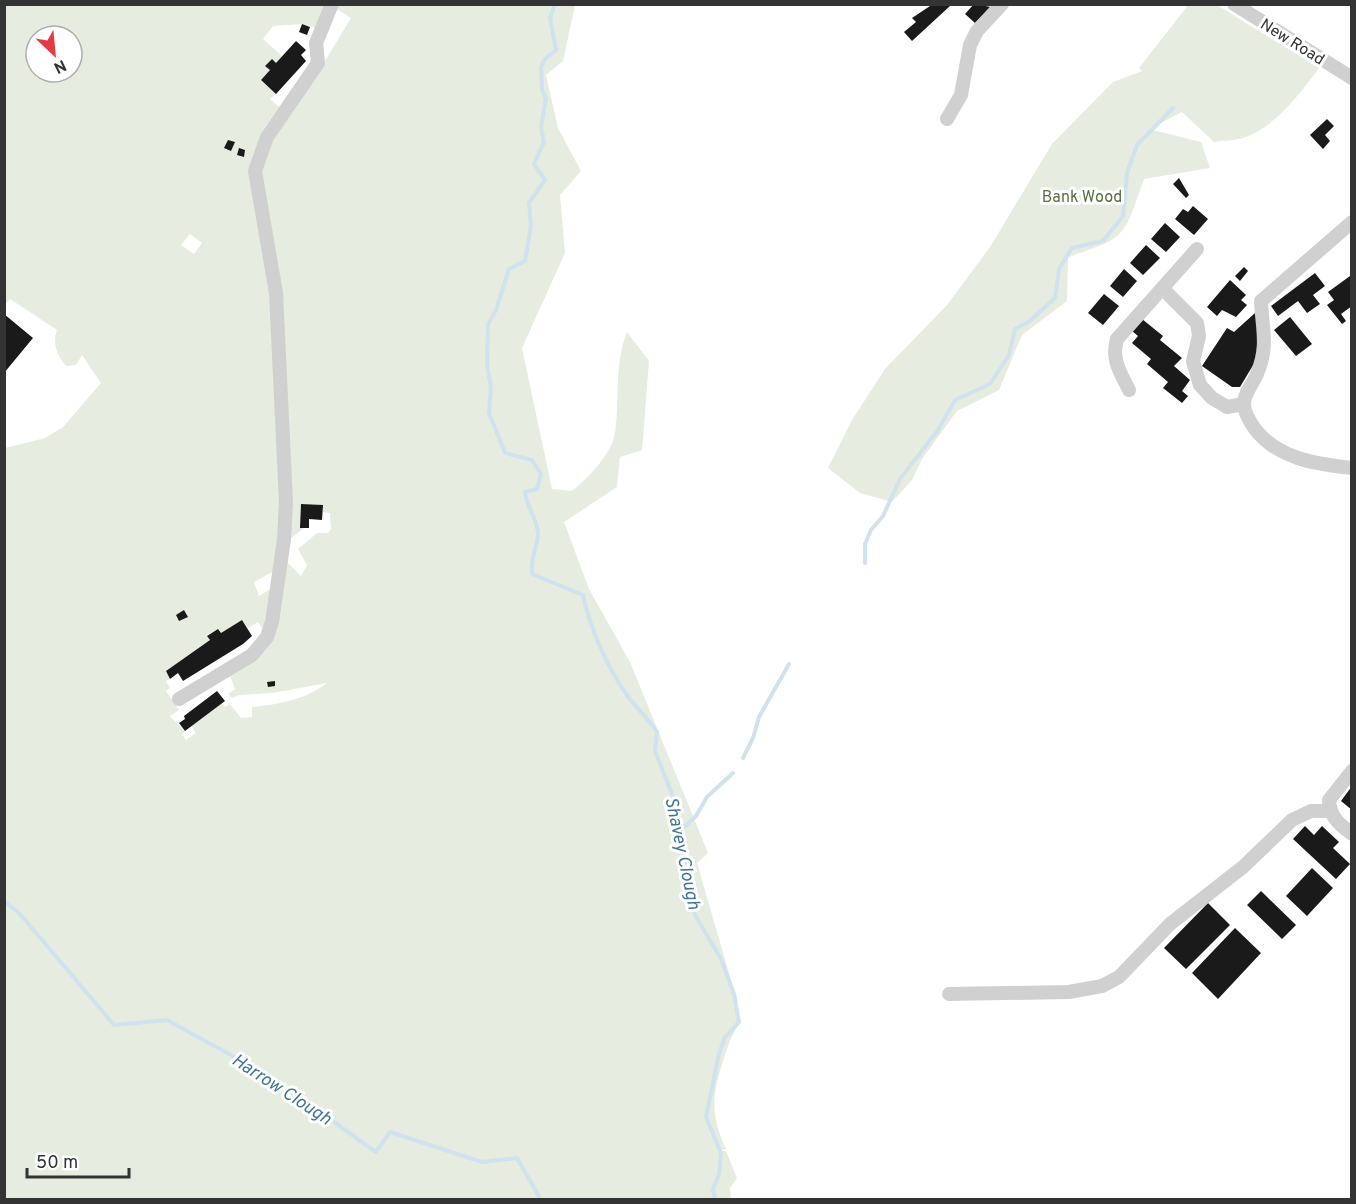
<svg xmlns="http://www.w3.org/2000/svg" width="1356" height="1204" font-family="Overpass,sans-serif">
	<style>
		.green { fill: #e6ecdf; fill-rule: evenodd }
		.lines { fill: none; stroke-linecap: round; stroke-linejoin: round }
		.stream { stroke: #cfe2ee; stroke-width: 4 }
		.building { fill: #1a1a1a }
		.minor { stroke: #d0d0d0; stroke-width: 14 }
		.labels { text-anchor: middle; stroke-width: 6; stroke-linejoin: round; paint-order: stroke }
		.street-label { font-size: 16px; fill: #333; stroke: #fff }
		.park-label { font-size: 16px; fill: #56703f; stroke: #fff }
		.water-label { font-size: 18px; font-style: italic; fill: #3f7597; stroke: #fff }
	</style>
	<rect width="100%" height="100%" fill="#fff"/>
	<path class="green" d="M1189,4L1217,5L1319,68C1300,94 1274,128 1243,138C1234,141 1223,140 1214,142L1182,112L1149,129L1201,142L1210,168L1144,179C1123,237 1129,237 1068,257L1067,301L1022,335L999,390L957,411L922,459L912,480L892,502L860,493L828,468L852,420L885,369L947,305L990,247L1052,144L1113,82L1142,71L1139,68Z
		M5,5H326L315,28L302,24L273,26L263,39L282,56L276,63L272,59L266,66L270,70L261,80L276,94L270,99L279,107L262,131L253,171L274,310L283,521L276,570L254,582L259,596L272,588L271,611L264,631L258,622L248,628L242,620L221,633L218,629L207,635L210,640L166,671L170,679L166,681L170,688L166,691L179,710L170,716L185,731L182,734L186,740L196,733L191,726L222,703L225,707L230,704L241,718L252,717V707C280,704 305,700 327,683L272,693L239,695L232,698L228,694L235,689L229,673L261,653L272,635L286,561L301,576L307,565L298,549L317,533H328L331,529L330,513L323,512V505L301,504L300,527L304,528L290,539L279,301L259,179L270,137L322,66L351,18L335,8L337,5H575L563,61L546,75L558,128L581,171L560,195L565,253L522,348L552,489L572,491C588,478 611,455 615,433C620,399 614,364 627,332L649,361L642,450L620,457L617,487L564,522L589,589L630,662L708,853L697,863L730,977C729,991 742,1007 739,1022C737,1028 732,1036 729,1043C715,1086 706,1106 726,1149L718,1151H726L737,1178L730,1188L731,1199H5V448L45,438L63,427L101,383L82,355L76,365L66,366C57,355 52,344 57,330L10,299L5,305ZM36,36H72V72H36ZM190,234L202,243L194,254L181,245Z"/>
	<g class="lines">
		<path class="stream" d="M555,4L550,18L556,50L545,59L541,67L542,90L546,98L541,127L544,142L534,164L545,180L529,203L531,226L525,261L509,269L496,310L488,324L487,365L491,387L489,413L505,453L532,460L541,474L537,489L525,492C526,506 539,522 538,535C537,550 530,556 532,574L583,595C589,626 608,669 627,695C636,708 648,718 657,732L655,751L676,804L695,915L721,959L734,994L739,1022L725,1037L719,1054L706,1117L721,1153L719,1174L713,1189L715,1200
			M865,563V544L871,530L883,516L900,479L938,430L955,400L990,384L1009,355L1015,329L1030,321L1055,298L1059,269L1072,248L1103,241L1123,216L1127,173L1137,145L1173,108
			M743,758L753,738L759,717L789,664
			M680,831L696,816L707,797L733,773
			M4,901L20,914L114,1025L167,1020L271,1077L376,1152L390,1132L482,1162L517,1158L541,1200"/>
	</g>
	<path class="building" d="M933,4L950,6L912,41L904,32L916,22L912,18Z
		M974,4L991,7L975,23L965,14Z
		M302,24L310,27L307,35L299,32Z
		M296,41L306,50L301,55L306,61L276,94L261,80L270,70L265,66L272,59L276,63Z
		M1327,119L1334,126L1325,135L1330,141L1323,149L1310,135Z
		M228,140L235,142L231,151L224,148Z
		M239,148L245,150L244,157L237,155Z
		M1179,178L1189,195L1186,198L1173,184Z
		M1193,206L1208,219L1194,235L1175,219L1183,209L1188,212Z
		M1165,223L1180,237L1166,252L1151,239Z
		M1146,245L1160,258L1143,275L1130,263Z
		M1244,267L1248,271L1240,281L1235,276Z
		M1124,269L1137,281L1123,297L1110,286Z
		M1315,273L1325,286L1313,295L1320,304L1307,313L1298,301L1278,316L1271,306Z
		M1350,276L1352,306L1341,314L1346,321L1342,324L1327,305L1334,300L1328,292Z
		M1230,280L1246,295L1241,300L1247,305L1236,317L1222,310L1217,316L1207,307Z
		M1104,294L1119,306L1103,325L1088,313Z
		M1255,313L1262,336L1255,362L1240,387H1232L1202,366L1227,328L1234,332Z
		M4,314L33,338L4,373Z
		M1290,317L1312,344L1296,356L1274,330Z
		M1142,319L1163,336L1160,340L1182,358L1174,366L1190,380L1182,391L1188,396L1182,403L1163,388L1168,382L1147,364L1151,359L1132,343L1138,336L1132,331Z
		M301,504L323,505L322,520L309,519V528H300Z
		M184,610L188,617L179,621L176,615Z
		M242,620L252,636L243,644L183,681L178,673L170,679L166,671L210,640L207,636L218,629L221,633Z
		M275,681V686L268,687L267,682Z
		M217,691L225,701L185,731L179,723L185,719L184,716Z
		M1352,786V810L1341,801Z
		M1305,826L1314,835L1322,826L1339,842L1333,848L1350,864L1336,879L1293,839Z
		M1312,868L1333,888L1307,916L1286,896Z
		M1261,891L1296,925L1282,939L1247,905Z
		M1208,903L1230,925L1186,969L1164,948Z
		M1235,928L1261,953L1218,999L1192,973Z"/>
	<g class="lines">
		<path class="minor" d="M1234,4L1352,78
			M947,119L961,95L970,45L977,31L1002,4
			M1352,222L1261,301C1262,328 1269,346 1257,374C1253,384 1244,393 1244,404C1244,413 1250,422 1255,429C1278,459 1316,464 1352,468
			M1164,290L1197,323L1199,336L1193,361L1200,385L1212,398L1227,407L1244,404
			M1129,390C1120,372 1111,359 1117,339L1197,249
			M179,699L252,655L267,637L272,622L284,539L286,502L276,293L255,171L267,137L318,63L316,43L332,4
			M1352,771L1329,800C1330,817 1339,824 1352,834
			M949,994L1069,992L1102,986L1119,977L1170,924L1243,867L1292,820L1311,811H1330"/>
	</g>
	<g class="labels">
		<g class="street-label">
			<text transform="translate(1293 41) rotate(32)" y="6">New Road</text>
		</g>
		<g class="park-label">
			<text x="1082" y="202">Bank Wood</text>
		</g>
		<g class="water-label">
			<text transform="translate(683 853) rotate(78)" y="6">Shavey Clough</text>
			<text transform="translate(282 1089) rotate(33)" y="6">Harrow Clough</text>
		</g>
	</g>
	<rect width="1356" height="1204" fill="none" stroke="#333333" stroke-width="12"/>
	<g transform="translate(54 54) rotate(154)"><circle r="28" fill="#ffffff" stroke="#adadad" stroke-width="1.5"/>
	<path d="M0-4.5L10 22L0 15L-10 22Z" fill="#e63946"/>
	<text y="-9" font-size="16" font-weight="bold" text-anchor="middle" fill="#333333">N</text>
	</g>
	<path d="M27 1168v9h102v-9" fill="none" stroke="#333333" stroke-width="3"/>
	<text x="36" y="1168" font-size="18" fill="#333333" stroke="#ffffff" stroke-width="4.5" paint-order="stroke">50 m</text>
</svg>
